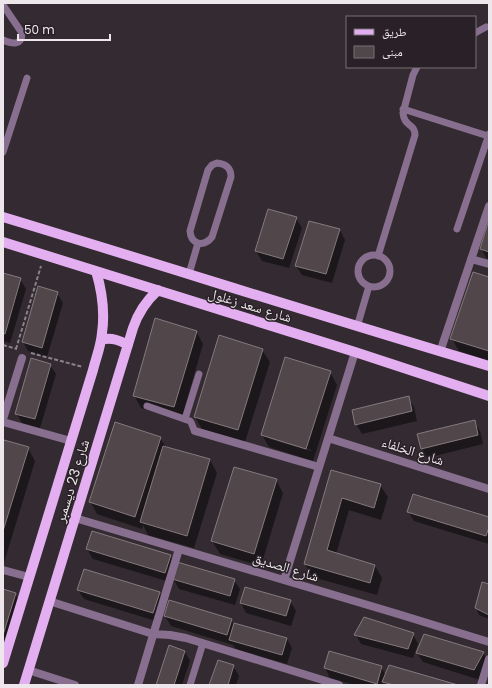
<svg xmlns="http://www.w3.org/2000/svg" width="492" height="688" font-family="Poppins,'Noto Naskh Arabic',sans-serif">
	<style>
		.shadow { fill: #0007; fill-rule: evenodd }
		.building { fill: #51464a; stroke: #85797d }
		.lines { fill: none; stroke-linecap: round; stroke-linejoin: round }
		.path { stroke: #8a8388; stroke-width: 2; stroke-dasharray: 4 2; stroke-linecap: butt }
		.lane { stroke: #886f8f; stroke-width: 7 }
		.street { stroke: #886f8f; stroke-width: 8 }
		.primary { stroke: #e4aff0; stroke-width: 10 }
		.labels { text-anchor: middle; stroke-width: 3; stroke-linejoin: round; paint-order: stroke }
		.street-label { font-size: 14px; fill: #ede7eb; stroke: #292127 }
	</style>
	<rect width="100%" height="100%" fill="#332b31"/>
	<path class="shadow" d="M296,218L302,228L289,268L262,261L256,251Z
		M310,222L340,230L345,240L332,283L302,275L296,266Z
		M489,223V262L481,249Z
		M3,274L20,279L26,289L10,343L3,341Z
		M489,278V361L459,351L452,339Z
		M57,293L63,303L47,357L28,351L23,342Z
		M196,331L203,344L181,420L141,408L134,395Z
		M262,350L270,362L245,442L202,429L195,417Z
		M50,365L56,374L40,428L22,423L16,413Z
		M330,372L337,385L313,461L269,447L262,435ZM270,437L311,450V451L270,439Z
		M408,398L414,407L417,421L362,434L356,424Z
		M474,421L480,431L483,444L427,458L422,448Z
		M160,438L166,447L210,460L217,473L194,548L148,535L143,525L142,529L97,514L90,501Z
		M3,448H28L35,461L3,566Z
		M332,471L380,485L388,497L381,520L349,510L336,554L375,566L382,578L377,595L312,577L305,564Z
		M276,480L283,493L261,566L220,554L212,541Z
		M408,511L489,518V544L414,521Z
		M87,549L170,555L177,567L234,580L240,589L235,605L179,589L172,577L170,582L93,559Z
		M489,585V619L479,615L476,608Z
		M3,590L15,594L23,606L3,670Z
		M78,590L159,593L165,603L159,622L84,599Z
		M290,601L296,611L291,626L246,613L241,603Z
		M165,616L231,620L235,626L287,639L292,648L287,664L236,649L233,645L171,626Z
		M413,634L418,644L413,658L361,644L356,635Z
		M185,652L190,661L182,685H157Z
		M330,652L381,667L386,676L454,685H385V684L384,685H355L330,678L325,668Z
		M417,653H483L489,662L480,680L423,662Z
		M233,666L239,676L236,685H210Z"/>
	<path class="building" d="M268,209L297,217L283,259L255,251Z
		M489,219V252L480,249Z
		M309,221L340,229L326,274L295,266Z
		M473,272L489,277V351L450,339Z
		M3,273L21,278L5,334L3,333Z
		M38,286L58,292L42,348L22,342Z
		M155,318L197,331L174,407L133,396Z
		M219,335L263,349L238,430L194,417Z
		M285,357L331,371L306,449L261,435Z
		M31,358L51,364L35,419L15,414Z
		M409,396L412,411L355,425L352,410Z
		M475,420L478,435L421,449L417,434Z
		M115,422L161,437L135,517L89,502Z
		M4,440L29,447L3,531V444Z
		M163,446L210,459L187,536L140,522Z
		M234,467L277,479L254,554L211,541Z
		M331,470L381,484L374,508L342,498L327,550L375,565L370,583L304,564Z
		M413,494L489,517V527L486,536L407,512Z
		M92,531L171,555L165,573L86,549Z
		M177,562L235,579L230,596L172,579Z
		M84,569L160,592L153,613L77,590Z
		M482,582L489,584V615L475,608Z
		M245,587L291,600L286,616L240,603Z
		M3,589L16,593L3,635Z
		M169,600L232,619L227,635L164,616Z
		M364,617L414,633L408,649L354,635Z
		M234,623L287,638L282,655L229,640Z
		M424,634L484,652L474,670L416,653Z
		M169,645L185,651L174,685H156Z
		M329,651L382,666L377,684L324,668Z
		M218,660L234,665L228,685H209Z
		M389,665L458,685H394L382,682Z"/>
	<g class="lines">
		<path class="path" d="M3,345L17,349
			M16,349L41,266
			M31,353L83,367"/>
		<path class="lane" d="M3,5L22,33C22,46 12,44 3,40
			M475,33L486,27
			M403,109L488,136
			M3,152L27,78
			M217,163C226,164 231,168 231,177L212,237C203,248 191,244 190,231L208,170L212,165Z
			M457,229L489,134
			M358 271a16 16 0 1 1 32 0a16 16 0 1 1-32 0Z
			M378,256L415,135C415,123 404,127 403,113L413,75L417,67
			M189,274L198,243
			M357,327L369,286
			M147,406L190,421C193,424 192,428 195,431
			M185,419L199,374
			M190,685L203,643"/>
		<path class="street" d="M471,259L489,264
			M440,352L489,206
			M3,419L22,358
			M3,422L71,441
			M195,431L319,467
			M328,438L489,489
			M75,518L398,614L489,642
			M3,570L29,577
			M284,580L355,352
			M49,601L153,634L170,635L186,638L339,685
			M28,670L75,685
			M138,685L179,549
			M481,685L489,659"/>
		<path class="primary" d="M3,217C165,266 327,318 489,366
			M3,242L355,352L489,396
			M101,340C111,337 119,340 128,345
			M3,663L93,370C96,358 101,346 102,333C105,312 102,291 96,271
			M24,685L133,328C138,313 146,301 158,290"/>
	</g>
	<g class="labels">
		<g class="street-label">
			<text transform="translate(250 305) rotate(17)" y="5">شارع سعد زغلول</text>
			<text transform="translate(413 451) rotate(18)" y="5">شارع الخلفاء</text>
			<text transform="translate(72 481) rotate(-73)" y="5">شارع 23 ديسمبر</text>
			<text transform="translate(286 567) rotate(17)" y="5">شارع الصديق</text>
		</g>
	</g>
	<rect width="492" height="688" fill="none" stroke="#ede7eb" stroke-width="8"/>
	<rect x="346" y="16" width="130" height="52" fill="#292127" stroke="#777075"/>
	<rect x="354" y="29" width="20" height="6" fill="#e4aff0" stroke="#777075"/>
	<text x="382" y="36" font-size="12" fill="#ede7eb">طريق</text>
	<rect x="354" y="46" width="20" height="12" fill="#51464a" stroke="#777075"/>
	<text x="382" y="56" font-size="12" fill="#ede7eb">مبنى</text>
	<path d="M18 34v6h92v-6" fill="none" stroke="#ede7eb" stroke-width="2"/>
	<text x="24" y="34" font-size="12" fill="#ede7eb" stroke="#292127" stroke-width="3" paint-order="stroke">50 m</text>
</svg>
